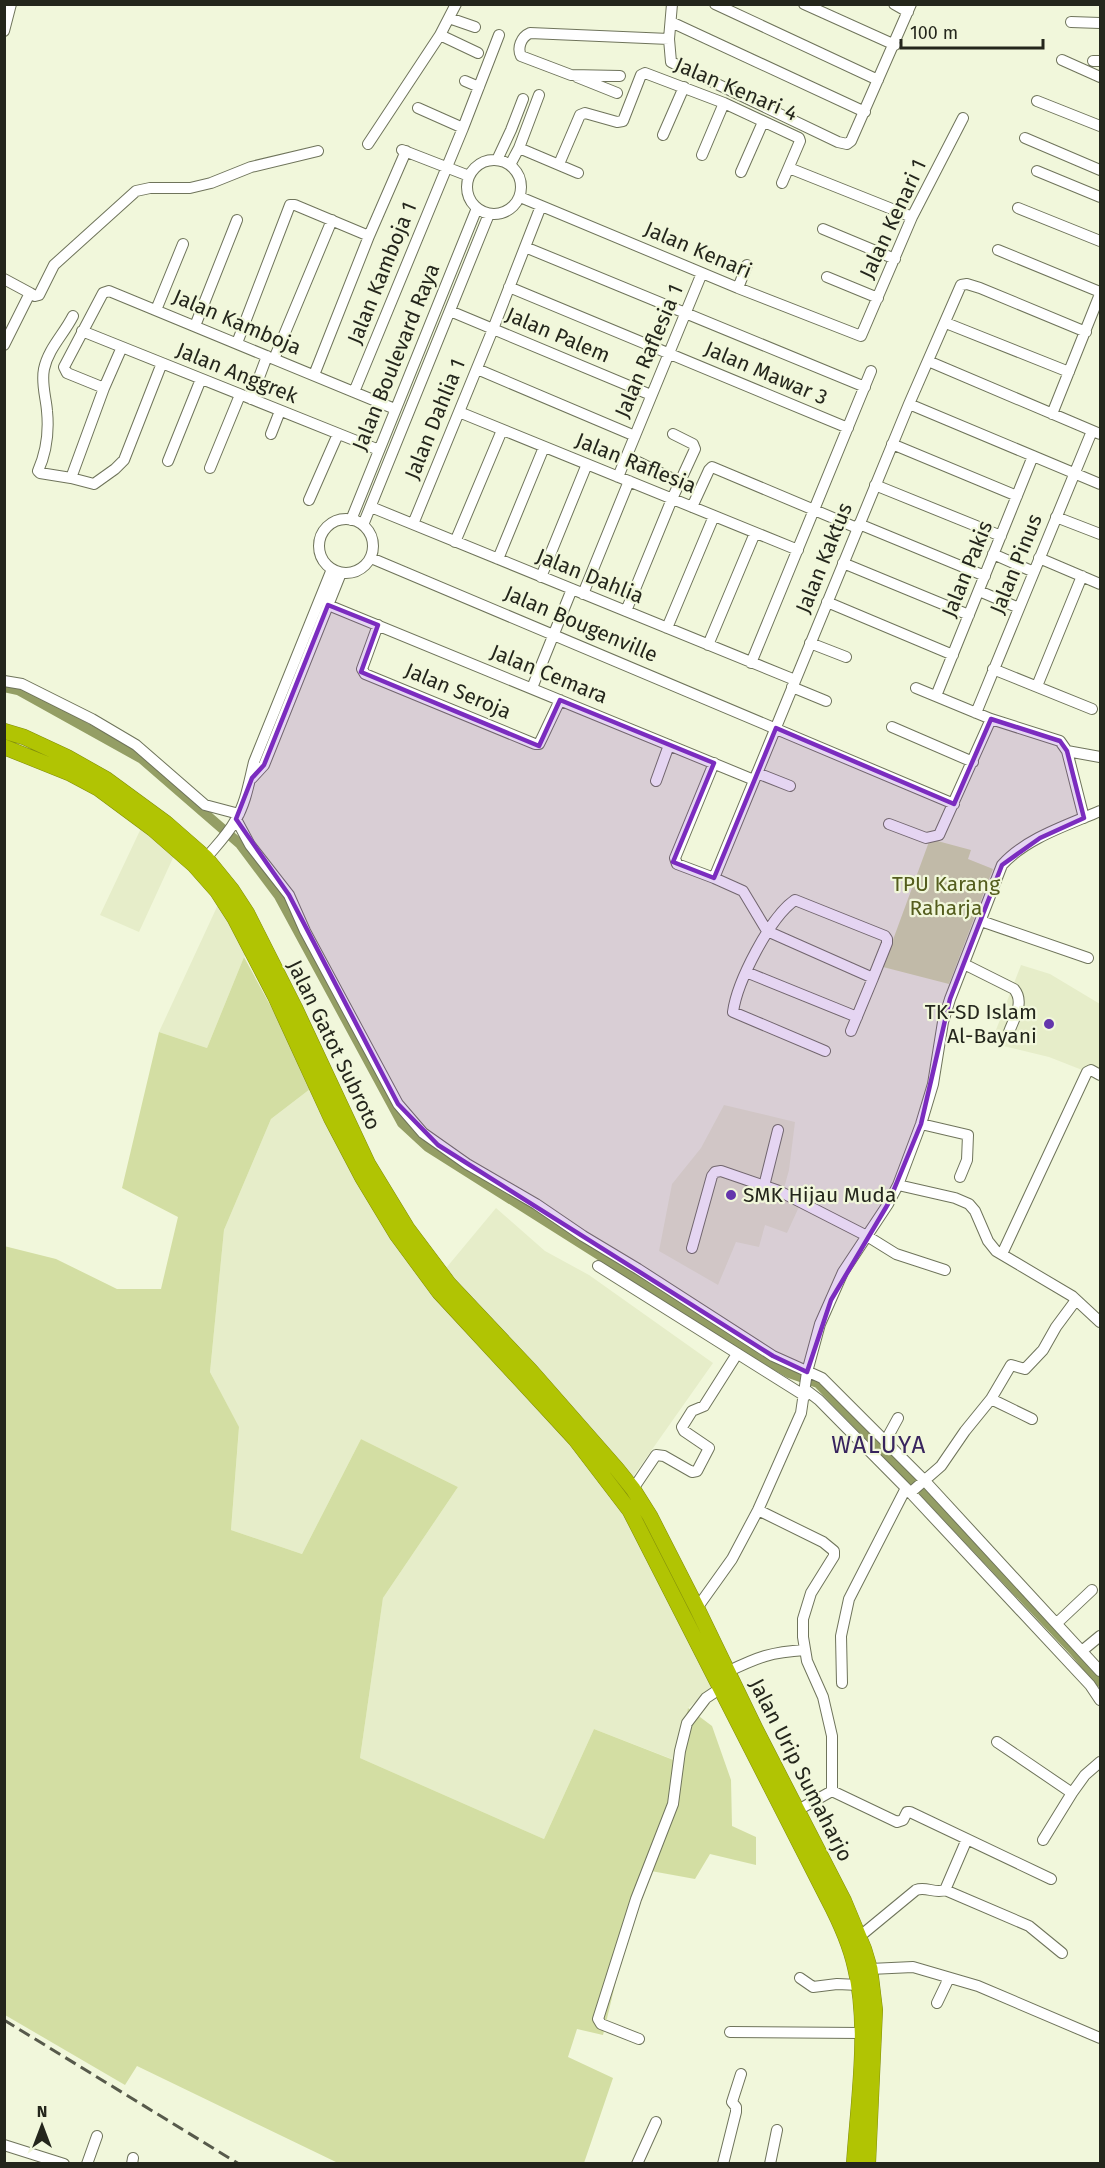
<svg xmlns="http://www.w3.org/2000/svg" width="1105" height="2168" font-family="'Fira Sans',sans-serif">
	<style>
		.built { fill: #e6edc9 }
		.green { fill: #d3dea3 }
		.lines { fill: none; stroke-linecap: round; stroke-linejoin: round }
		.canal { stroke: #949e65; stroke-width: 10 }
		.minor-casing { stroke: #6f745b; stroke-width: 12 }
		.highway-casing { stroke: #808d0c; stroke-width: 16 }
		.minor { stroke: #fff; stroke-width: 10 }
		.highway { stroke: #b1c403; stroke-width: 15 }
		.rail { stroke: #575a4b; stroke-width: 3; stroke-dasharray: 12 6; stroke-linecap: butt }
		.marked { fill: #7b2cbf; fill-opacity: 0.2; stroke: #7b2cbf; stroke-width: 4.5; stroke-linejoin: round }
		.poi-dot { fill: #6435ac; stroke: #f1f7db; stroke-width: 2 }
		.labels { text-anchor: middle; stroke-width: 4.5; stroke-linejoin: round; paint-order: stroke }
		.street-label { font-size: 21px; fill: #24261c; stroke: #f1f7db }
		.park-label { font-size: 21px; fill: #545d1d; stroke: #f1f7db }
		.poi-label { font-size: 21px; fill: #24261c; stroke: #f1f7db; text-anchor: end }
		.quarter-label { font-size: 24px; letter-spacing: 1.5px; fill: #38245e; stroke: #f1f7db }
	</style>
	<rect width="100%" height="100%" fill="#f1f7db"/>
	<path class="built" d="M144,822L178,847L139,932L100,915Z
		M222,896L257,935L244,957L207,1048L159,1032Z
		M1021,965L1050,974L1100,1004V1077L1049,1057L991,1043Z
		M314,1086L432,1285L496,1208L545,1251L589,1275L713,1363L620,1495L718,1683L688,1708L677,1761L594,1729L544,1839L360,1758L383,1598L458,1487L361,1439L302,1554L231,1530L239,1428L210,1372L224,1230L271,1119Z
		M724,1105L795,1122L789,1170L783,1192L803,1198L787,1233L765,1225L759,1247L736,1242L718,1285L659,1251L672,1184L701,1148Z"/>
	<path class="green" d="M930,839L971,850L968,859L993,869L949,984L883,967Z
		M244,957L314,1086L271,1119L224,1230L210,1372L239,1427L231,1530L302,1554L361,1439L458,1487L383,1598L360,1758L544,1839L594,1729L676,1761L688,1708L712,1726L731,1780L732,1826L756,1837V1865L710,1854L695,1879L651,1871L622,1956L603,2035L577,2029L568,2057L613,2078L584,2163H338L137,2066L125,2085L5,2015L4,1246L56,1259L117,1289H161L178,1217L122,1188L159,1032L207,1048Z"/>
	<g class="lines">
		<path class="canal" d="M4,687L18,690L142,759L240,844L279,896L402,1123L428,1147L753,1352L789,1373L818,1383L925,1493L1074,1651L1100,1682"/>
		<defs>
			<path id="minor" d="M672,4L669,39L671,62L838,142L847,144L851,141L911,4
				M715,4L878,80
				M804,4L895,45
				M894,4L908,12
				M449,18L475,27
				M671,22L865,112
				M1071,22L1100,23
				M4,31L11,4
				M440,35L456,4
				M1062,60L1100,77
				M1093,61H1100
				M620,76L571,75L521,56C517,48 521,37 530,33L669,39
				M577,77L617,93
				M465,81L479,87
				M1037,101L1100,126
				M418,108L463,128
				M663,135L684,87
				M1025,138L1100,170
				M368,144L440,35L478,53
				M519,148L578,173
				M402,150L469,176
				M702,155L724,103
				M497,160L511,130L523,99
				M467 187a27 27 0 1 1 54 0a27 27 0 1 1-54 0Z
				M559,164L580,115L585,113L617,122L623,121L641,75L645,73L724,103L799,138L800,141L782,183
				M510,165L519,148L539,95
				M789,168L912,217
				M1037,171L1100,197
				M741,172L763,122
				M520,197L738,288L861,336L912,217L963,118
				M1018,208L1100,241
				M823,229L895,259
				M525,247L865,387
				M998,250L1100,292
				M827,277L878,298
				M4,279L30,293
				M509,287L848,428
				M738,288L747,265
				M156,310L183,244
				M450,311L651,395
				M946,323L1069,372
				M195,326L237,220
				M82,331L379,450
				M237,343L290,205H295L369,236
				M4,345L30,293L35,296L39,295L54,265L136,191L150,188H190L211,183L251,167L318,151
				M122,347L104,388L71,478L94,484L115,469L124,460L162,363
				M274,359L332,220
				M928,361L1100,434
				M477,369L635,436
				M314,375L369,236L406,151
				M104,388L67,373L64,367L103,293L109,291L395,409
				M354,392L463,128L499,35
				M251,399L267,356
				M909,404L1100,484
				M459,412L798,550
				M1052,414L1100,294
				M271,434L280,411
				M892,444L1017,496
				M168,461L201,379
				M638,462L679,482
				M210,468L240,395
				M618,477L702,273
				M71,478L40,473L38,471C46,453 49,431 47,411C46,397 41,384 44,369C48,349 64,334 73,316
				M875,485L1001,536
				M309,500L338,434
				M371,507L795,680
				M692,507L709,470L712,467L857,528
				M1056,517L1100,534
				M319 546a27 27 0 1 1 54 0a27 27 0 1 1-54 0Z
				M351,520L477,208
				M413,524L493,329L541,206
				M859,524L985,576
				M363,525L489,214
				M455,542L500,435
				M993,554L1034,572
				M371,558L954,804
				M1039,558L1100,584
				M498,559L542,452
				M843,563L969,615
				M541,577L585,469
				M979,591L1019,608
				M583,594L629,481
				M827,602L953,655
				M328,605L754,780
				M626,611L672,499L695,449L693,444L673,434
				M378,625L362,669L365,674L535,744H539L542,738L560,700
				M667,628L714,516
				M810,643L846,657
				M708,645L755,533
				M751,663L871,371
				M993,669L1092,709
				M4,681L22,684L92,719L136,745L205,805L239,814
				M1037,686L1082,576
				M792,687L826,701
				M532,688L572,589
				M916,688L991,719L1060,741L1067,751L1084,818
				M936,696L1033,456
				M976,713L1092,431
				M892,727L973,762
				M1067,751L1100,757
				M757,773L790,786
				M252,778L264,765L341,573
				M656,781L669,745
				M236,819L250,845L289,895L305,931L398,1104L423,1133L467,1164L536,1204L583,1236L638,1269L773,1356L822,1378L924,1480L1100,1671
				M889,824L926,838L939,835L991,719
				M206,858C216,846 228,834 235,821C246,803 249,782 254,762L332,569
				M714,878L677,864L675,858L714,763
				M981,921L1088,958
				M767,931L743,891L714,878L909,404L961,285L967,284L980,288L1086,332
				M767,931L873,978L851,1031
				M964,964L1014,989C1025,1002 1014,1018 1009,1032
				M746,972L857,1017
				M825,1051L733,1012C737,982 770,917 795,900L885,936L887,939V943L873,978
				M921,1124L968,1135L967,1160L960,1177
				M898,1185L955,1198L969,1204L975,1211L988,1241L996,1251L1072,1296L1100,1322
				M764,1186L778,1130
				M692,1248L712,1176L715,1172L721,1171L779,1191L867,1236L896,1254L945,1270
				M1002,1254L1087,1072L1091,1070L1100,1075
				M598,1266L805,1396
				M806,1390L819,1400L906,1488L1090,1685L1100,1700
				M991,1399L1011,1365L1025,1369L1043,1350L1056,1327L1076,1300
				M886,1440L898,1418
				M633,1489L656,1455L664,1456L692,1472L697,1471L709,1448L684,1431L682,1427L692,1411L704,1406L737,1354
				M910,1493L941,1466L965,1431L991,1399L1032,1419
				M758,1510L823,1542L834,1551V1556L811,1593L803,1619V1637L807,1661L823,1697L832,1736V1791L897,1822L903,1820L907,1812H910L1051,1879
				M697,1608L732,1559L758,1510L801,1413L807,1372L820,1324L843,1272L888,1204L898,1185L921,1124L933,1084L943,1022L950,999L1002,865C1026,838 1068,825 1100,811
				M1057,1623L1092,1590
				M1083,1650L1100,1636
				M727,1672C758,1657 771,1652 805,1650
				M842,1683L841,1636L849,1599L906,1488
				M997,1742L1072,1793L1085,1775L1100,1762
				M798,1810L832,1791
				M1043,1840L1072,1793
				M945,1890L967,1839
				M859,1937L916,1890C926,1886 935,1894 945,1890L1029,1926L1062,1953
				M870,1969L913,1967L978,1986L1100,2038
				M800,1978L813,1987L837,1984L859,1985
				M937,2003L949,1978
				M730,2032L861,2033
				M639,2039L601,2024L598,2019L636,1899L673,1804L680,1751L687,1723L706,1698L721,1688
				M4,2145L64,2164
				M87,2164L97,2136
				M132,2164L133,2158
				M637,2164L656,2122
				M723,2164L736,2112V2107L732,2102L741,2074
				M770,2164L777,2130"/>
			<path id="highway" d="M4,731L24,737L67,757L106,779L166,823L206,858L232,890L247,913L295,1008L368,1164L407,1228L449,1284L531,1371L617,1469L633,1489L650,1516L697,1608L756,1730L844,1901L864,1949L870,1969L875,2010L868,2164
				M4,747L69,773L99,789L153,829L194,865L217,891L235,919L275,996L331,1118L362,1177L397,1235L439,1292L575,1439L630,1511L828,1899C839,1920 850,1944 855,1967C870,2026 858,2103 854,2164"/>
		</defs>
		<use href="#minor" class="minor-casing"/>
		<use href="#highway" class="highway-casing"/>
		<use href="#minor" class="minor"/>
		<use href="#highway" class="highway"/>
		<path class="rail" d="M4,2020L239,2164"/>
	</g>
	<path class="marked" d="M328,605L378,625L361,672L539,746L560,700L714,763L673,862L714,878L776,728L954,804L991,719L1060,741L1067,751L1084,818L1040,838L1002,865L950,999L921,1124L888,1204L831,1300L807,1372L773,1356L438,1145L398,1104L289,895L236,819L252,778L264,765Z"/>
	<g class="poi-dot">
		<circle cx="1049" cy="1024" r="6"/>
		<circle cx="731" cy="1195" r="6"/>
	</g>
	<g class="labels">
		<g class="street-label">
			<text transform="translate(736 89) rotate(23)" y="7">Jalan Kenari 4</text>
			<text transform="translate(893 219) rotate(-65)" y="7">Jalan Kenari 1</text>
			<text transform="translate(698 250) rotate(23)" y="7">Jalan Kenari</text>
			<text transform="translate(382 273) rotate(-68)" y="7">Jalan Kamboja 1</text>
			<text transform="translate(237 322) rotate(23)" y="7">Jalan Kamboja</text>
			<text transform="translate(558 335) rotate(23)" y="7">Jalan Palem</text>
			<text transform="translate(649 351) rotate(-67)" y="7">Jalan Raflesia 1</text>
			<text transform="translate(396 357) rotate(-68)" y="7">Jalan Boulevard Raya</text>
			<text transform="translate(237 373) rotate(22)" y="7">Jalan Anggrek</text>
			<text transform="translate(766 373) rotate(23)" y="7">Jalan Mawar 3</text>
			<text transform="translate(435 419) rotate(-68)" y="7">Jalan Dahlia 1</text>
			<text transform="translate(636 463) rotate(22)" y="7">Jalan Raflesia</text>
			<text transform="translate(824 558) rotate(-68)" y="7">Jalan Kaktus</text>
			<text transform="translate(1016 564) rotate(-68)" y="7">Jalan Pinus</text>
			<text transform="translate(967 569) rotate(-68)" y="7">Jalan Pakis</text>
			<text transform="translate(590 576) rotate(22)" y="7">Jalan Dahlia</text>
			<text transform="translate(581 624) rotate(23)" y="7">Jalan Bougenville</text>
			<text transform="translate(549 674) rotate(22)" y="7">Jalan Cemara</text>
			<text transform="translate(458 691) rotate(23)" y="7">Jalan Seroja</text>
			<text transform="translate(334 1045) rotate(64)" y="7">Jalan Gatot Subroto</text>
			<text transform="translate(801 1770) rotate(63)" y="7">Jalan Urip Sumaharjo</text>
		</g>
		<g class="park-label">
			<text x="946" y="891">TPU Karang<tspan x="946" dy="24">Raharja</tspan></text>
		</g>
		<g class="poi-label">
			<text x="1037" y="1019">TK-SD Islam<tspan x="1037" dy="24">Al-Bayani</tspan></text>
			<text x="743" y="1202" text-anchor="start">SMK Hijau Muda</text>
		</g>
		<g class="quarter-label">
			<text x="879" y="1453">WALUYA</text>
		</g>
	</g>
	<rect width="1105" height="2168" fill="none" stroke="#24261c" stroke-width="12"/>
	<g transform="translate(42 2126)" stroke="#f1f7db" stroke-width="4.5" paint-order="stroke">
	<path d="M0-4.5L10 22L0 15L-10 22Z" fill="#24261c"/>
	<text y="-9" font-size="16" font-weight="bold" text-anchor="middle" fill="#24261c">N</text>
	</g>
	<path d="M901 39v9h142v-9" fill="none" stroke="#24261c" stroke-width="3"/>
	<text x="910" y="39" font-size="18" fill="#24261c" stroke="#f1f7db" stroke-width="4.5" paint-order="stroke">100 m</text>
</svg>
